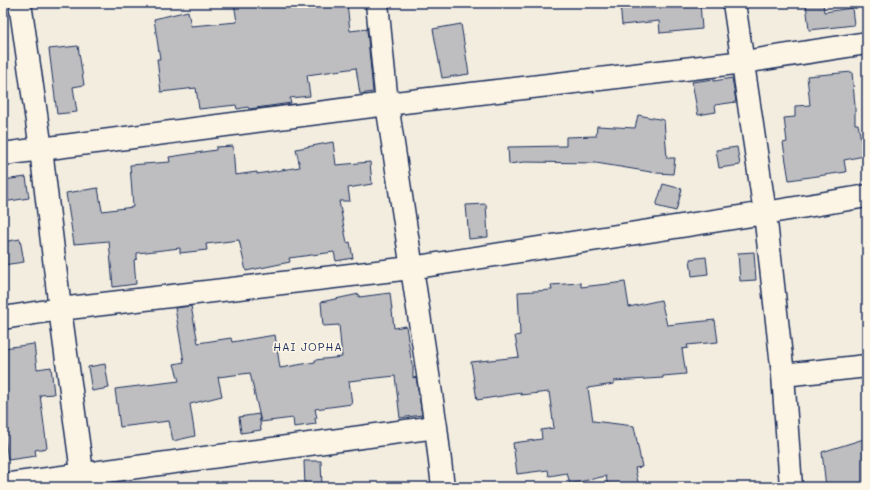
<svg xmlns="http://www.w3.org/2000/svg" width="870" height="490" font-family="Mali,sans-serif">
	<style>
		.building { fill: #bebec0; stroke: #1b2f5e }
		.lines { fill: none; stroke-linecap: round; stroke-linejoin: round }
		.street-casing { stroke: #1b2f5e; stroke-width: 25 }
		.street { stroke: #fcf5e5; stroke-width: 22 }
		.labels { text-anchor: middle; stroke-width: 3.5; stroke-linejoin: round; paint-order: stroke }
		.neighbourhood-label { font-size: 11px; letter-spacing: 1px; fill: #1b2f5e; stroke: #fcf5e5 }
	</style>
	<rect width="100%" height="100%" fill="#f3ede0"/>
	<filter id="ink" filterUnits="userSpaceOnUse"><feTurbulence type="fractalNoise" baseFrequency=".025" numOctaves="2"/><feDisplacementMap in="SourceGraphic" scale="8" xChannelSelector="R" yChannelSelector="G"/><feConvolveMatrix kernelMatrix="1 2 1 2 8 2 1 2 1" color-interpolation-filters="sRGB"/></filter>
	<g filter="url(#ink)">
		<path class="building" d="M234,3H317L318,6L347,3L350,31L367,29L373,92L360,94L356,68L307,75L310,96L290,98L291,103L249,109L248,107L237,109L236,105L199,109L196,88L161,92L157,59H160L154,19L188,11L191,26L237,22Z
			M620,3H700L702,29L660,33L659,21L622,25Z
			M806,3H823L824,12L852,8L854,25L809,30Z
			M461,24L469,74L442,78L433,29Z
			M78,46L84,85L73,87L77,112L57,114L49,49Z
			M852,72L855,106V124H858L864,156L844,160L846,172L789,180L783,143L787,142L784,118L795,117V106L810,105L807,76Z
			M732,78L736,102L715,105L716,112L698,115L692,82L714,79V81Z
			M638,115L664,120L667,158H675L673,174L657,173L596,163L524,162L509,164L508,147L566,146V137L596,136L597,126L635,128Z
			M333,142L336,165L370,162L372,184L348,188L350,201H339L347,243L350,242L353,258L336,261L334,252L289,258L290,262L246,271L239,240L206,244L207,250L180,253V248L137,253V259L134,260L136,284L113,287L109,241L74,244L66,193L98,188L102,211L133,207L130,165L170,162L169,157L216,150V147L233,146L235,175L257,172V174L300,167L296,149Z
			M737,147L740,165L719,168L716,150Z
			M26,177L29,198L3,202V180Z
			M663,184L682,189L676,211L656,206Z
			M486,204L488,237L469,239L466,205Z
			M20,239L24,262L3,265V242Z
			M754,252L756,280L740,281L738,253Z
			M706,257L708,274L692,276L690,259Z
			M625,282L629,307L661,300L667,325L715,320L718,342L687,345L688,348L682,349L686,374L663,376V378L614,381V384L588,388L593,421L634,426L642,467L635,468L639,487H608L606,476L570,484L567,473L549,476L548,470L517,474L513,443L542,439L541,430L554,428L549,392L521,395V393L477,400L471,362L519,357L515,336L520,335L518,292L552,290L551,285L579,283H581V287Z
			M390,293L394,328L406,326L412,365H413V378L416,377L422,415L400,418L395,376L349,381L352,404L315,409L317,418H315L316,424L294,427L293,418L261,422L250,373L218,377L222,396L190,404L195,436L173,441L169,421L120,427L115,389L179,381L174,364L184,362L175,308L191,306L198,343L231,338L232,342L275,335L280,368L315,362V360L342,357L339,325L323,326L321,302L359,294V297Z
			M34,344L37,369L51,367L54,394L40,395L47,448L35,450L36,456L8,460L3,424V348Z
			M105,364L109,388L92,391L88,367Z
			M259,414L261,430L241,433L239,417Z
			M867,438V483L838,487H826L822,452Z
			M304,461H321L322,487H305Z"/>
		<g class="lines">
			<defs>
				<path id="street" d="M20,3L41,149L60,309L84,487
					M377,3L387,104L436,427L443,487
					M734,3L765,213L783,375L791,487
					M3,154L387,104L744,62L867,43
					M3,318L60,309L411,268L765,213L867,196
					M783,375L867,366
					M3,485L436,427"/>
			</defs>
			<use href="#street" class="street-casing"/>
			<use href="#street" class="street"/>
		</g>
	</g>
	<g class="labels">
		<g class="neighbourhood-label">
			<text x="308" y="351">HAI JOPHA</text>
		</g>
	</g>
	<rect width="870" height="490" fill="none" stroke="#fcf5e5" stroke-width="16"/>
	<rect x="8" y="8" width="854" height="474" fill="none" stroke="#1b2f5e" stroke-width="1.5" filter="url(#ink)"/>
</svg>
